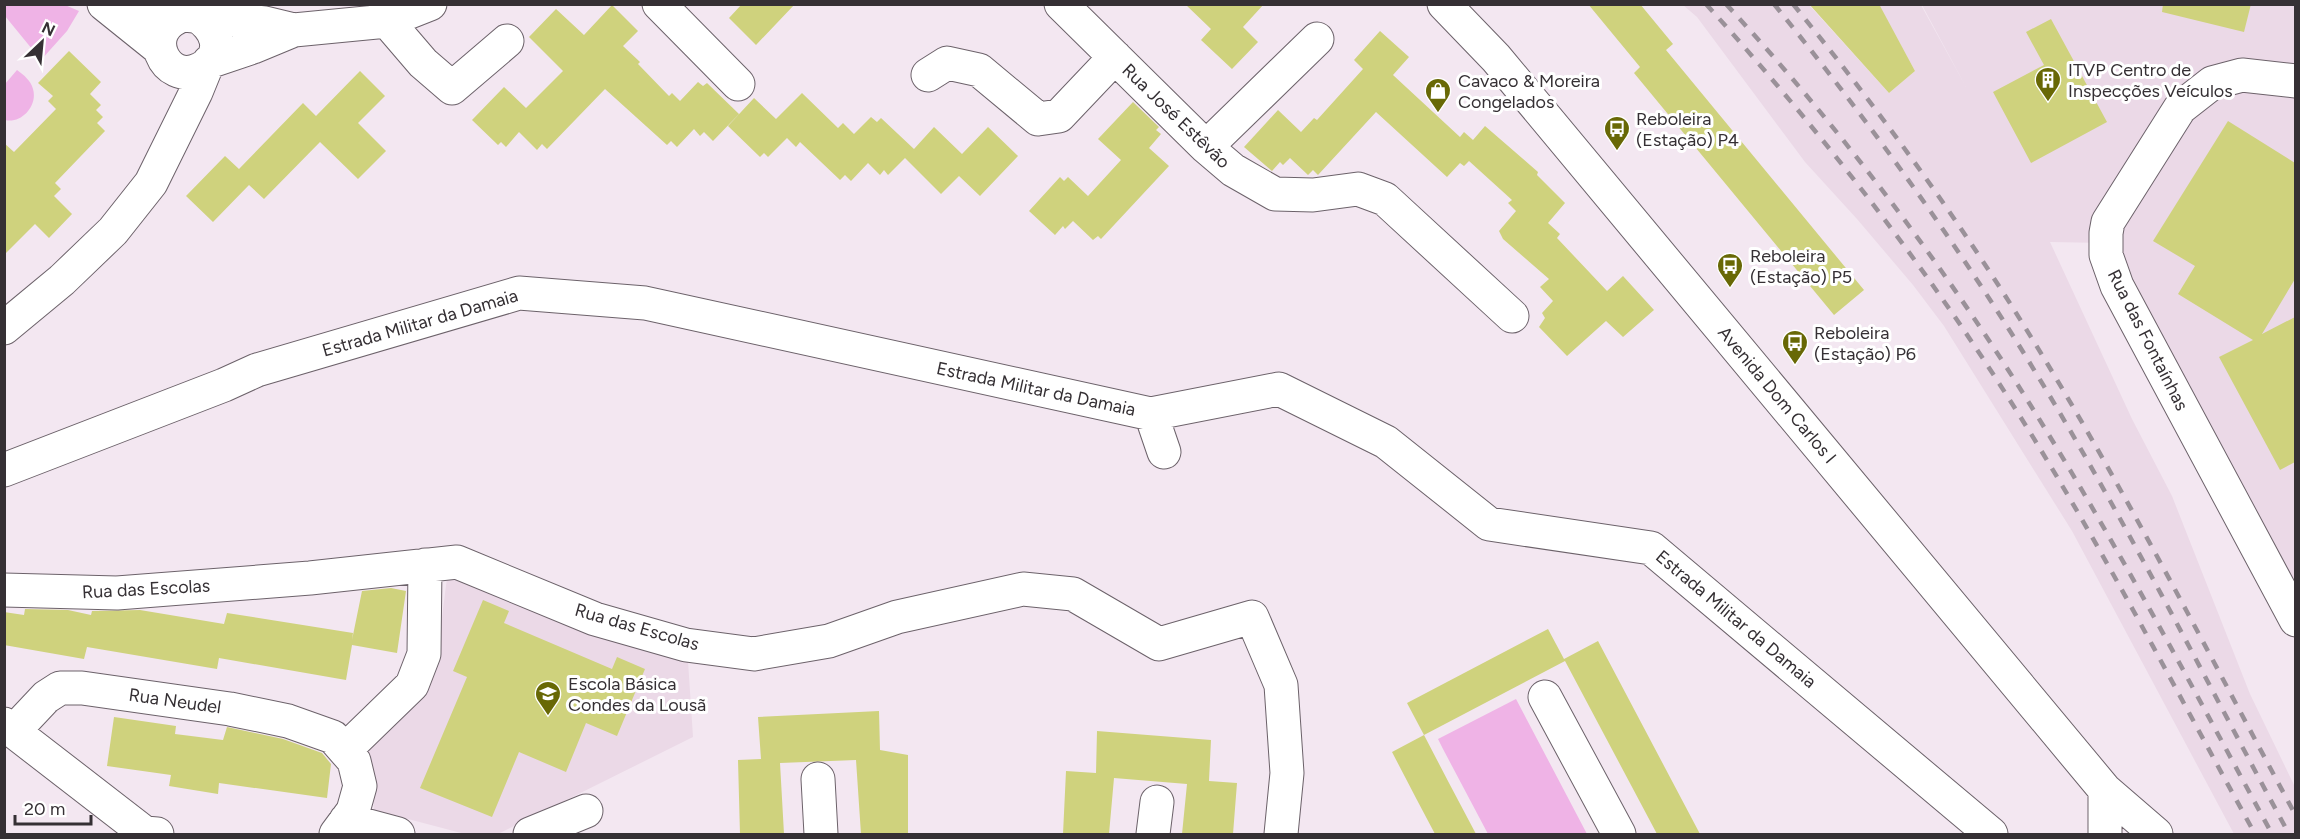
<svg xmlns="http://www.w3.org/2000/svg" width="2300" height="839" font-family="Figtree,sans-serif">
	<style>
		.built { fill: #ebd9e7 }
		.green { fill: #efb3e6 }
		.building { fill: #cfd27d }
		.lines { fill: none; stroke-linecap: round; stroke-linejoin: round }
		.minor-casing { stroke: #6c626a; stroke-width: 35 }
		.minor { stroke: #fff; stroke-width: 33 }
		.rail { stroke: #9a9199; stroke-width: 4.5; stroke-dasharray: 10 10; stroke-linecap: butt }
		.labels { text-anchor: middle; stroke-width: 6; stroke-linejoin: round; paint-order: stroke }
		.poi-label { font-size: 18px; fill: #353034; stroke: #fff; text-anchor: start }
		.street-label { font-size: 18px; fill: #353034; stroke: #fff }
	</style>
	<rect width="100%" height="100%" fill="#f3e7f1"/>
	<path class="built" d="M1683,5H1809L1889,93L1915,71L1879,5H1921L1966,87L1922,5H2295V598L2105,243L2050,242L2132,419L2172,496L2250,694L2295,787V834H2234L2072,531L1944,326L1913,285L1857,219L1805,162L1697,17Z
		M448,570L688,661L693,737L498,834H465L374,810L369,748L426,696L438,649Z"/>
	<path class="green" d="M4,5H65L79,11L67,31L41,60L5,16Z
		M17,70C24,75 31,81 33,89C38,106 21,124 5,120V84Z
		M1516,699L1587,834H1488L1443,749L1438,739Z"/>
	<path class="building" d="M742,4H795L756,45L729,18Z
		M1185,4H1264L1243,27L1258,42L1232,69L1201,40L1211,29Z
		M1588,4H1640L1673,44L1666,50L1864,290L1834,315L1634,73L1640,67Z
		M1809,4H1879L1915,71L1889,93Z
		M2163,4H2251L2244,32L2162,12Z
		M612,5L638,31L623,46L640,62L638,64L669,96L672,93L680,101L698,82L703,86L707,83L739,114L713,141L704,132L700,136L694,129L677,147L671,141L667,145L605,89L547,149L542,144L537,150L519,132L506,147L501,142L498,145L472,120L504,87L526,108L563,71L529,37L556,9L584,35Z
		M2051,19L2107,122L2031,163L1993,92L2044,65L2026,32Z
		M1380,31L1409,57L1393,75L1460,137L1464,132L1473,140L1485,126L1538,172L1537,175L1565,203L1548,223L1560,234L1557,238L1607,291L1623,276L1654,310L1623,337L1606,321L1567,356L1539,327L1545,318L1542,313L1553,301L1540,287L1549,279L1503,239L1499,231L1516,211L1508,203L1512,200L1469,161L1464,166L1460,163L1447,177L1376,112L1318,175L1313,170L1308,175L1290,158L1283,165L1280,162L1272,171L1244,147L1278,110L1301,132L1314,118L1317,120L1363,69L1354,60Z
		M69,51L101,82L90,94L101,105L96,110L103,117L97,123L105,131L55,183L61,189L54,196L72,214L49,238L35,224L4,255V143L14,152L56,109L48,101L53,96L38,83Z
		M360,71L385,96L358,123L386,151L358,179L320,142L264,199L249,185L213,222L186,196L225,156L239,169L303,103L316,116Z
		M802,93L838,128L843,123L854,134L871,117L877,122L881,118L914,149L934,127L962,154L988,127L1018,156L980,196L959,176L941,194L905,158L888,175L884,170L880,175L868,163L851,181L845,175L840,180L800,142L796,147L787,138L768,157L764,153L760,157L728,126L754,98L776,119Z
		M1133,102L1159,127L1156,130L1161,134L1149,148L1169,166L1101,239L1098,236L1093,240L1073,221L1065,229L1063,226L1055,235L1029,211L1060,177L1064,181L1068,177L1088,196L1121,160L1098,139Z
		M2228,121L2295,163V279L2262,334L2295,317V462L2280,470L2219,357L2253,340L2178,294L2195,266L2153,241Z
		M391,588L406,591L397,653L352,645L346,680L219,658L217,669L87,647L84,659L4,645V612L24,615L25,609L68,610L91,615L92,611L140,610L224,624L227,613L353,633L352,640L362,591Z
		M483,600L509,611L504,623L612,669L617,657L645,669L617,736L586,723L566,772L519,752L492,817L420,788L467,677L453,671Z
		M1548,629L1564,659L1598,641L1700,834H1657L1565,661L1424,735L1407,703Z
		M879,711L880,750L908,755V834H861L856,760L780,763L784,834H740L738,760L761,759L758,717Z
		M114,717L176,726L175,734L223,740L227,727L283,739L322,753L331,764L327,798L219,783L218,794L169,786L171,775L107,766Z
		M1097,731L1211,740L1209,781L1237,783L1233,834H1182L1187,784L1114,778L1109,834H1063L1066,771L1096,773Z
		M1424,735L1449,783L1476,834H1435L1417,800L1392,752Z"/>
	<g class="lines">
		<defs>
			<path id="minor" d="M104,4L160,49
				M144,4L184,15L265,23L294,30
				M385,4L387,21L423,63L452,88L507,41
				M659,4L738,84
				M1061,4L1206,147L1233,170L1275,194L1313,195L1358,189L1385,199L1512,316
				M1444,4L1496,58L2105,790L2156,834
				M184,15C138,29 165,87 200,69C228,56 217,25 194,15
				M209,62L253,47L294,30L387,21L430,4
				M928,75L947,63L979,70L1038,119L1059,116L1115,57
				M2296,81L2242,75L2212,83L2180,108L2108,222L2106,233V255L2117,286L2296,620
				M1206,147L1317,39
				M4,328L62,280L113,231L151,183L196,92L207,65
				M1151,414L1164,452
				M4,470L224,385L257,370L519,293L645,303L1151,414L1279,389L1386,442L1489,524L1651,548L1991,834
				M4,590L117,593L310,578L457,562L595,619L686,645L754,654L829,641L897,617L1023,589L1073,594L1159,644L1252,617L1281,685L1287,773L1281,834
				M1545,697L1619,834
				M4,724L145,833L157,834
				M14,731L46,697L60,688H82L230,709L288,721L333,737L354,761L360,786L353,811L336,834
				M345,750L412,685L424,654L425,565
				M818,779L821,834
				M346,820L398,834
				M530,834L586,811
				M1153,834L1157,802
				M2105,834V790"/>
		</defs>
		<use href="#minor" class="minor-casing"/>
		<use href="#minor" class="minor"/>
		<path class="rail" d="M1706,4C1818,128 1922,261 2011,402C2100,542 2175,689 2255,834
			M1726,4C1836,123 1935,254 2021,390C2112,534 2191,685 2272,834
			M1774,4C1859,109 1938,217 2010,331C2112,493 2198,666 2289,834
			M1793,4C1876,106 1954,213 2023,324C2122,483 2207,651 2296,816"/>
	</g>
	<defs>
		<symbol id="building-pin" viewBox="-11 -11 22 30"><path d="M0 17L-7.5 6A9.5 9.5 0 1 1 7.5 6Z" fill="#686805" stroke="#fff"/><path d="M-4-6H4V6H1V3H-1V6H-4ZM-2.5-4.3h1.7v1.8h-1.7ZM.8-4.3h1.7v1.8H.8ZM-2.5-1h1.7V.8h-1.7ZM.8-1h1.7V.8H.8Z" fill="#fff"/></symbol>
		<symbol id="shop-pin" viewBox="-11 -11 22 30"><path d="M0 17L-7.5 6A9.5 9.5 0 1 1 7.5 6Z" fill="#686805" stroke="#fff"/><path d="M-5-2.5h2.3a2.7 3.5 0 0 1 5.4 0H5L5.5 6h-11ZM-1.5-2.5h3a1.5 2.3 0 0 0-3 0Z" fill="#fff"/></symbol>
		<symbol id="bus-pin" viewBox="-11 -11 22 30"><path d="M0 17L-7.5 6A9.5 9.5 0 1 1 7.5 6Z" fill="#686805" stroke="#fff"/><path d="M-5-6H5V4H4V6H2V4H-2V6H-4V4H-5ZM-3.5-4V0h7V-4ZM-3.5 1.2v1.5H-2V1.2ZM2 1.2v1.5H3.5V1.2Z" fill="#fff"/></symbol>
		<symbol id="school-pin" viewBox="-11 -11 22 30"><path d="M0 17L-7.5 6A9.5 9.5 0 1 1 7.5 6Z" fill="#686805" stroke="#fff"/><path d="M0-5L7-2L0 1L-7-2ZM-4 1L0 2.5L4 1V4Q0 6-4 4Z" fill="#fff"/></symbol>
	</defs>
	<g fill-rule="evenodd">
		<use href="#building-pin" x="2033" y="65" width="30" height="40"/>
		<use href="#shop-pin" x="1423" y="76" width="30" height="40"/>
		<use href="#bus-pin" x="1602" y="114" width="30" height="40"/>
		<use href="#bus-pin" x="1715" y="251" width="30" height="40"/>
		<use href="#bus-pin" x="1780" y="328" width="30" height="40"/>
		<use href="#school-pin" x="533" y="679" width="30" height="40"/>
	</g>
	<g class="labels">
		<g class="poi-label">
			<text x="2068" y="76">ITVP Centro de<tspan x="2068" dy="21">Inspecções Veículos</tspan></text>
			<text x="1458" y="87">Cavaco &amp; Moreira<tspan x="1458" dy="21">Congelados</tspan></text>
			<text x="1636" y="125">Reboleira<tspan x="1636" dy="21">(Estação) P4</tspan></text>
			<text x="1750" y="262">Reboleira<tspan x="1750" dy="21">(Estação) P5</tspan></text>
			<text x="1814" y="339">Reboleira<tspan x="1814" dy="21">(Estação) P6</tspan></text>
			<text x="568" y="690">Escola Básica<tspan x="568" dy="21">Condes da Lousã</tspan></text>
		</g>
		<g class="street-label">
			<text transform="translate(1176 116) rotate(44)" y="6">Rua José Estêvão</text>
			<text transform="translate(420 323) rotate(-16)" y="6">Estrada Militar da Damaia</text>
			<text transform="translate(2148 340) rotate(63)" y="6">Rua das Fontaínhas</text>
			<text transform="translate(1036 389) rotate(12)" y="6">Estrada Militar da Damaia</text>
			<text transform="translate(1777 395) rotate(50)" y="6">Avenida Dom Carlos I</text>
			<text transform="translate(146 589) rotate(-3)" y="6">Rua das Escolas</text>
			<text transform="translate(1736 619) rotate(40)" y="6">Estrada Militar da Damaia</text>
			<text transform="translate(637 627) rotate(16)" y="6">Rua das Escolas</text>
			<text transform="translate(175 701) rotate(8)" y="6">Rua Neudel</text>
		</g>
	</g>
	<rect width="2300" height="839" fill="none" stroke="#353034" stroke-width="12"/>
	<g transform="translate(42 42) rotate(26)" stroke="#ffffff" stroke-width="4.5" paint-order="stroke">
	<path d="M0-4.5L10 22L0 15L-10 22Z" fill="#353034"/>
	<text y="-9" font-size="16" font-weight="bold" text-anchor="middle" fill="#353034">N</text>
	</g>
	<path d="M15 815v9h76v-9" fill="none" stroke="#353034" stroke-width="3"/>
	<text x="24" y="815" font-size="18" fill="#353034" stroke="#ffffff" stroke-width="4.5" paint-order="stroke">20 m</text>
</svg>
